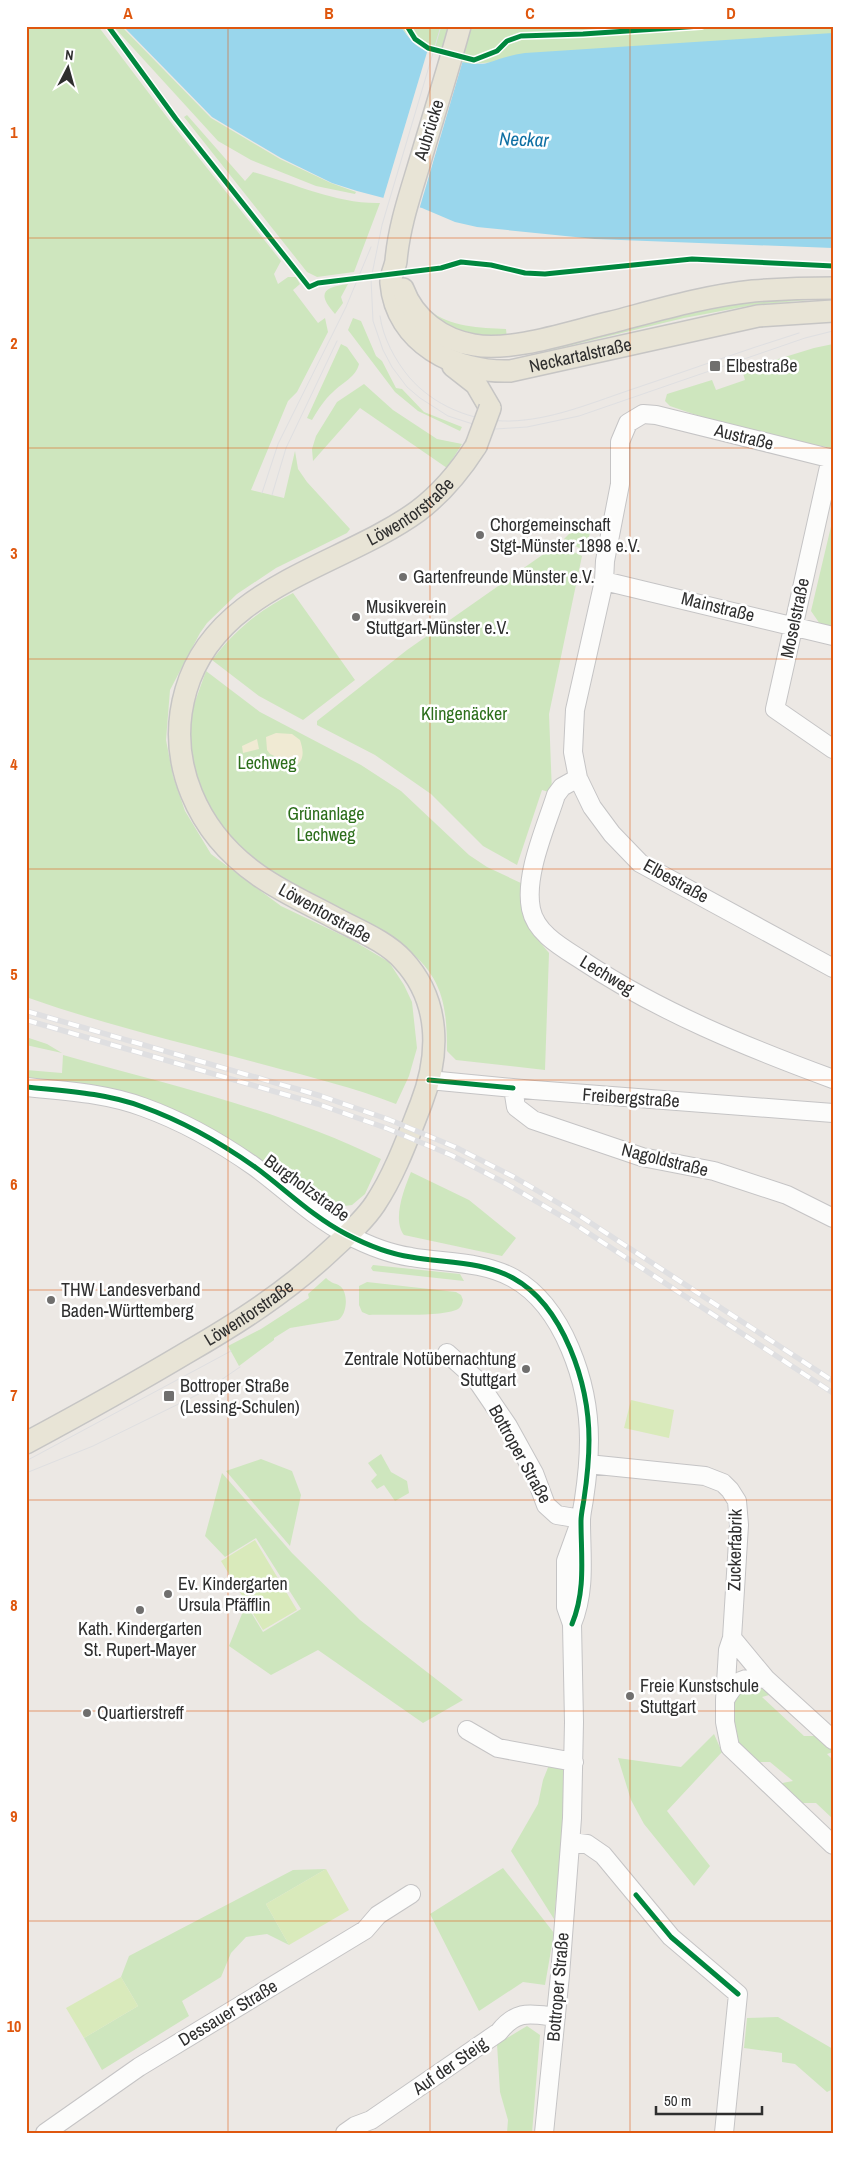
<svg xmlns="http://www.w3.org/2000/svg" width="859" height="2159" font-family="'Archivo Narrow',sans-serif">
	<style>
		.green { fill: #cee6be }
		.sand { fill: #f0ead3 }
		.pitch { fill: #d9eabb }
		.water { fill: #99d6ec }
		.pier { fill: #ece8e4 }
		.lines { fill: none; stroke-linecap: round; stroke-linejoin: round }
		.minor-casing { stroke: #c5c4c5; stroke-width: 20 }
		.major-casing { stroke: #c6c5c4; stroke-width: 24 }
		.minor { stroke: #fcfcfb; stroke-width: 18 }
		.major { stroke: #e8e4d6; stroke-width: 21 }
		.tram { stroke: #dfdfe1; stroke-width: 1 }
		.rail-casing { stroke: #dfdfe1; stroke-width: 5.5 }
		.rail { stroke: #fff; stroke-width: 4; stroke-dasharray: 11; stroke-linecap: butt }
		.major-bridge-casing { stroke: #c6c5c4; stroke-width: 24; stroke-linecap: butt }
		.major-bridge { stroke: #e8e4d6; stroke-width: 21 }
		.cycleway-casing { stroke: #fff; stroke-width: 8 }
		.cycleway { stroke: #00873e; stroke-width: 5 }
		.grid { fill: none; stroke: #df570e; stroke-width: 1; stroke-opacity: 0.55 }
		.poi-dot { fill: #706f6e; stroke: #fff; stroke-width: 2 }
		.labels { text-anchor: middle; stroke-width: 5; stroke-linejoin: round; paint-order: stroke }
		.street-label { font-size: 18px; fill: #2e2e2e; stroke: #fff }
		.poi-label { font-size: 18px; fill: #2e2e2e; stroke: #fff; text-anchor: start }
		.park-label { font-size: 18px; fill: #2c6e1b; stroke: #fff }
		.water-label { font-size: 19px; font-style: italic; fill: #0d6fa3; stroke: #fff }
		.neatline { fill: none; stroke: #df570e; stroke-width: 2 }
		.grid-label { font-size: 16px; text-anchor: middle; font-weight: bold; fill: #df570e }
	</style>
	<rect width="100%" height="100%" fill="#ece8e4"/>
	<path class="green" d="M26,26H98L176,129L281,261L274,274L278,284L288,277H296L300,284L293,290L318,323L325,318L328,332L297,392L288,401L251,490L284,498L295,451L298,469L307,482L350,529L347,533L276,568L237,594L207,623L200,633L170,690L166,740L173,776L185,811L211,854L281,906L352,940L389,962L404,985L412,1002L417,1048L409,1076L396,1104C355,1088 311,1077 269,1066C187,1044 105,1025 26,997Z
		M113,26H121L211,118L280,159L331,183L356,192L355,194L316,186L251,160L218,141Z
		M400,26H833V39L468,64C435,54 423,55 400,26Z
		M187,115L245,181L253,172C296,184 336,204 380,203L354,272L317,277L307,272L184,117Z
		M348,284L341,297L343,303L335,314C316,293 324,287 348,284Z
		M413,292C418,298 423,305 429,310C450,327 480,328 506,329L507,339L452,332L427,315Z
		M830,298L753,305L684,318L551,350L549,345L680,313L751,300Z
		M353,318L361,321L376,356L382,361L396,388L402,389L424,412L462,427L460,431L418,411L395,392L348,330Z
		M341,344L347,347L359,364C356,377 343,382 333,392C324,400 318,410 312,420L307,418Z
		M833,344L832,448C777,438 723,425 670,406L665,401L667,394L712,380L716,390L745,380L742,370L814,348Z
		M364,384L393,410L437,439L462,444L447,468L360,408L313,461L312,449L316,436L337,402Z
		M833,518V627L820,624L811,611Z
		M583,520L592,523L586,551L566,542L564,539Z
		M558,544L582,556L549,714L552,793L542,790L517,865L483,846L431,794L375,755L317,725V721L407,650Z
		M293,593L355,680L303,720L259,696L212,660C236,629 258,611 293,593Z
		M206,671L260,712L361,765L401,791L469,855L487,867L523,884L526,890L529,929L549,953L545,1070L456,1060L447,1051C447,1002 442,975 401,944L273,874L243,852L208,812L191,759L190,730L192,710Z
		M26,1037L47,1044L62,1053L26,1045Z
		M63,1055C170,1085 281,1110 381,1159L365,1194L352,1205L337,1207L317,1200L258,1159L172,1112L26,1081V1070L62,1073Z
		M411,1172L469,1200L516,1238L502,1256L404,1235C392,1220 404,1189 411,1172Z
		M373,1265L460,1274L464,1281L373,1271L371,1268Z
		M326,1278C332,1284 336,1283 340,1286C349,1293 347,1315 338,1320L290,1328L274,1338V1340L239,1366L228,1346L261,1329L309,1298L308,1294Z
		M367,1282L456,1292L461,1295L463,1300C462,1304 461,1308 456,1310C437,1317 392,1314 369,1315L362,1312L359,1305V1286Z
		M381,1454L391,1472L407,1481L409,1493L395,1501L384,1485L377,1489L371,1481L377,1475L368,1463Z
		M261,1459L292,1471L301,1495L290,1546L226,1471Z
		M222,1473L292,1553L360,1620L463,1700L423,1723L318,1650L271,1675L229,1646L246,1604L263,1632L301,1609L256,1538L225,1557L205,1536Z
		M751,1683L776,1693L762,1697L804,1736H823L833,1745V1752L827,1754L833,1760V1819L816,1803H799L777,1784L793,1781L770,1762H753L740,1745L734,1733L733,1699L737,1693Z
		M714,1734L722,1752L667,1811L710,1866L694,1886L644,1824L631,1800L618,1758L681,1767Z
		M551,1760L569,1767L554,1919L511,1851L538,1804L543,1780Z
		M503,1868L554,1933L545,1985L523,1982L479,2011L430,1914Z
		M326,1869L266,1904L289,1945L267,1934L246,1937L231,1953L221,1977L182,2001L189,2016L102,2070L84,2038L138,2006L121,1977L129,1956L293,1870Z
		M778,2017L833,2049V2091L831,2090L827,2092L795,2064L782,2062V2053L744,2048L747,2018Z
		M527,2026L540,2035L532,2133H507L508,2120L500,2092L497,2044Z"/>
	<path class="sand" d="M276,733L292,734L300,740C303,749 305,758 297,765L293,760L281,759L270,754L267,750L266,737Z
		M257,739L259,749L243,753L242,746Z"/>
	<path class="pitch" d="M631,1400L674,1410L669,1438L624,1428Z
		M255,1540L297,1610L263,1630L221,1561Z
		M326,1869L349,1910L289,1945L266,1904Z
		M121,1977L138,2006L84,2038L66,2008Z"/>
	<path class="water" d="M123,26H400C406,33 411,42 419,47C433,56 470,67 487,63C500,59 510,55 525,53L833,33V248L595,239L477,227L455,222L422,208L357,191L332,183L281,158L212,117Z"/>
	<path class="pier" d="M428,49L463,60L419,210L383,199Z"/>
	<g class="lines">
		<defs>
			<path id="minor" d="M831,458L775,709L833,749
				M833,459L656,415L643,414L628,423L620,442V484L605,561L604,581L575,710L573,752L578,778L592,807L612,834L640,863L833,968
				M604,581L833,636
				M578,778L562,787L556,795C546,827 524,875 531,909C536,934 563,948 583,961C660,1012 746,1047 833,1079
				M429,1080L534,1090L833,1113
				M26,1087C65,1091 106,1093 143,1107C182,1121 221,1143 255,1167C285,1189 313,1217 346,1234C365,1244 390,1254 411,1257C444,1263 482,1261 513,1278C564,1306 589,1384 589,1440C589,1459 587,1479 584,1499C583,1506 581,1514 581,1521C581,1557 586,1590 572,1624
				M513,1088L516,1107L533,1120L642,1157L714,1171L787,1195L833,1218
				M447,1353L476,1379L508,1426L534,1473L546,1505L557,1515L581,1519
				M588,1464L705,1476L723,1483L730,1490L737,1501L739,1525L732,1638L728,1650L725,1700V1722L730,1747L833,1845
				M732,1638L766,1679L833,1740
				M725,1700C737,1679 742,1677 766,1679
				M467,1730L498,1748L574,1762
				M571,1842L587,1844L603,1855L671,1937L738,1994L724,2133
				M45,2133L139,2067L365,1930L378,1915L411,1894
				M345,2133L355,2126L371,2120L499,2032C517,2009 531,2014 556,2017
				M544,2133L560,1975L572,1818L574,1722L572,1624L566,1607V1561L579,1525"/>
			<g id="major">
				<path id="s1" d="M460,26C448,70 434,114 421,158C411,192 399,225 396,261C395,268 390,276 391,283C396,343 456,373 510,371L758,316L833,311"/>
				<path d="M403,289C414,319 442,340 474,345C513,352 572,331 612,322C658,310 705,296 753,291C779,289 806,288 833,288"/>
				<path d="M453,366L476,384L490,408"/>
				<path id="s2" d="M26,1443C80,1414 134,1384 186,1353C238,1323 285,1293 329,1252C345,1237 363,1222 375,1204C395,1174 408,1137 421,1104C440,1055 441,1001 403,960C386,941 357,930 335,918C309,904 282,892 258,875C198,833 165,762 186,690C216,586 341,567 418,511C442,493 460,471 476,446"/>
			</g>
		</defs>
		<use href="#minor" class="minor-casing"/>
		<use href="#major" class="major-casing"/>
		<use href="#minor" class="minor"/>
		<use href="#major" class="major"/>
		<path class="tram" d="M441,26L382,225L371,279L373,321L383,350L392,367L407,387L420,398L448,416L479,426L495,429L527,427L579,416L805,338L833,331
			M380,316C383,338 395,360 409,377C433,405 472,422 510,421C550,420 589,404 627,391C684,372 741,351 799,333
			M262,493L278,444L346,307L371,247
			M272,495L286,448L337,341
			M26,1461L231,1351
			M26,1473L93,1446L205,1391L240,1367"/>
		<defs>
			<path id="rail" d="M26,1011L321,1096L390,1120L455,1147L514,1177L577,1214L833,1381
				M26,1020L318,1104L386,1128L451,1155L505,1183L573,1223L833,1393"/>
		</defs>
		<use href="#rail" class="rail-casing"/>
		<use href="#rail" class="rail"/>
		<defs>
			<path id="major-bridge" d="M476,446L490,408"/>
		</defs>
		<use href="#major-bridge" class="major-bridge-casing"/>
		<use href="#major-bridge" class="major-bridge"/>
		<defs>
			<path id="cycleway" d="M108,26L176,119L309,287L318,283L441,268L461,262L491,265L525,273L545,274L692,259L833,266
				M407,26L415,39L428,48L474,60L497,51L507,41L521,36L583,34L701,26
				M429,1080L513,1088
				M26,1087C65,1091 106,1093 143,1107C182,1121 221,1143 255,1167C285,1189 313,1217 346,1234C365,1244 390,1254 411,1257C444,1263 482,1261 513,1278C564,1306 589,1384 589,1440C589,1459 587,1479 584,1499C583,1506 581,1514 581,1521C581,1557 586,1590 572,1624
				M636,1895L671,1937L738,1994"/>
		</defs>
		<use href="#cycleway" class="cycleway-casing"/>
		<use href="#cycleway" class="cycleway"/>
	</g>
	<path class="grid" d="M228,26V2133M430,26V2133M630,26V2133M26,238H833M26,448H833M26,659H833M26,869H833M26,1080H833M26,1290H833M26,1500H833M26,1711H833M26,1921H833"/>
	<g class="poi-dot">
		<rect x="709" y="360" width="12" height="12" rx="2.5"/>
		<circle cx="480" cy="535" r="5"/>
		<circle cx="403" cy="577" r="5"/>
		<circle cx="356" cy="617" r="5"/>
		<circle cx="51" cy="1300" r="5"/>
		<circle cx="526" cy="1369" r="5"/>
		<rect x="163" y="1390" width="12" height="12" rx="2.5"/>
		<circle cx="168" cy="1594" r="5"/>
		<circle cx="140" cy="1610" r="5"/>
		<circle cx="630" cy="1696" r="5"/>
		<circle cx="87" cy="1713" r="5"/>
	</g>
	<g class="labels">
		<g class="street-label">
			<text transform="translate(429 130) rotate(-73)" y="6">Aubrücke</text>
			<text dy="6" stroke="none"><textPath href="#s1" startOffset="502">Neckartalstraße</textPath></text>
			<text transform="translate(744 437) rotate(14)" y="6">Austraße</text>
			<text dy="6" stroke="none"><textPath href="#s2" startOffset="1365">Löwentorstraße</textPath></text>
			<text transform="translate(718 607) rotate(14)" y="6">Mainstraße</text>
			<text transform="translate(795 618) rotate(-78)" y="6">Moselstraße</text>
			<text transform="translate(676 881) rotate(29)" y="6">Elbestraße</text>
			<text transform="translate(325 913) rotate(29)" y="6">Löwentorstraße</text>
			<text transform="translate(607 975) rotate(31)" y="6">Lechweg</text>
			<text transform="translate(631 1098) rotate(4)" y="6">Freibergstraße</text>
			<text transform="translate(665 1160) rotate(14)" y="6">Nagoldstraße</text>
			<text transform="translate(307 1188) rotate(36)" y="6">Burgholzstraße</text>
			<text dy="6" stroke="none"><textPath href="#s2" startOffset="258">Löwentorstraße</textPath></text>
			<text transform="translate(520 1454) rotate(61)" y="6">Bottroper Straße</text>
			<text transform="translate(735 1550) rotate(-89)" y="6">Zuckerfabrik</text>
			<text transform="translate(558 1987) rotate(-85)" y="6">Bottroper Straße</text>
			<text transform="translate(228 2013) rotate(-31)" y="6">Dessauer Straße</text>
			<text transform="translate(450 2066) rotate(-35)" y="6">Auf der Steig</text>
		</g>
		<g class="poi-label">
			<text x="726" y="372">Elbestraße</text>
			<text x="490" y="531">Chorgemeinschaft<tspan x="490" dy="21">Stgt-Münster 1898 e.V.</tspan></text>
			<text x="413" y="583">Gartenfreunde Münster e.V.</text>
			<text x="366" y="613">Musikverein<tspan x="366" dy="21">Stuttgart-Münster e.V.</tspan></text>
			<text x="61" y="1296">THW Landesverband<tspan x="61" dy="21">Baden-Württemberg</tspan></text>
			<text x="516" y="1365" text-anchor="end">Zentrale Notübernachtung<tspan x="516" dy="21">Stuttgart</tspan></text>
			<text x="180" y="1392">Bottroper Straße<tspan x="180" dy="21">(Lessing-Schulen)</tspan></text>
			<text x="178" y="1590">Ev. Kindergarten<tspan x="178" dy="21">Ursula Pfäfflin</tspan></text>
			<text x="140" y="1635" text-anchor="middle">Kath. Kindergarten<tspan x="140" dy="21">St. Rupert-Mayer</tspan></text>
			<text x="640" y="1692">Freie Kunstschule<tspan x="640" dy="21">Stuttgart</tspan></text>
			<text x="97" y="1719">Quartierstreff</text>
		</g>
		<g class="park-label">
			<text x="464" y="720">Klingenäcker</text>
			<text x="267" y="769">Lechweg</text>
			<text x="326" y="820">Grünanlage<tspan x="326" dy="21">Lechweg</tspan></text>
		</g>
		<g class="water-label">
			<text transform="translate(524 139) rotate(2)" y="7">Neckar</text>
		</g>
	</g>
	<rect width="859" height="2159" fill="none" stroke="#ffffff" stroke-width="55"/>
	<g transform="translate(68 68) rotate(6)" stroke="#ffffff" stroke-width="4" paint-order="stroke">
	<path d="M0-4L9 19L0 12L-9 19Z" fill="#2e2e2e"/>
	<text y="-8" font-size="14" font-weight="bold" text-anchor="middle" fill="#2e2e2e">N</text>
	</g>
	<path d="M656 2106v8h106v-8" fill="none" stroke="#2e2e2e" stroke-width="2.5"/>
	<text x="664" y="2106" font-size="15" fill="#2e2e2e" stroke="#ffffff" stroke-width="4" paint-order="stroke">50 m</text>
	<rect x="28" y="28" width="804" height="2104" class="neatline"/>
	<g class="grid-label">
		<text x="128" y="19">A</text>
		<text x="329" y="19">B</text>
		<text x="530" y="19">C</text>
		<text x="731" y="19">D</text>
		<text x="14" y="138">1</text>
		<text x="14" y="349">2</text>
		<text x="14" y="559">3</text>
		<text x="14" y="770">4</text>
		<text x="14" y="980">5</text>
		<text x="14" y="1190">6</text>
		<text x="14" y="1401">7</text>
		<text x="14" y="1611">8</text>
		<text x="14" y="1822">9</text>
		<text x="14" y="2032">10</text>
	</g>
</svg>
